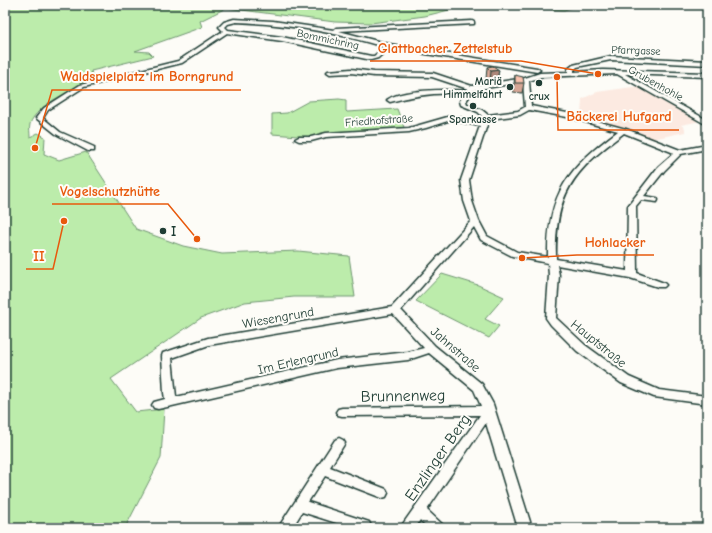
<svg xmlns="http://www.w3.org/2000/svg" width="712" height="533" font-family="'Comic Neue',sans-serif">
	<style>
		.built { fill: #fceae1 }
		.green { fill: #bcecab; stroke: #6e9470 }
		.lines { fill: none; stroke-linecap: round; stroke-linejoin: round }
		.minor-casing { stroke: #1f3d34; stroke-width: 3 }
		.minor { fill: #fdfcf7; fill-rule: evenodd }
		.wall { fill: #d6a695; stroke: #1f3d34 }
		.shaded-wall { fill: #ae8779; stroke: #1f3d34 }
		.building { fill: #f9c1ad; stroke: #1f3d34 }
		.poi-dot { fill: #1f3d34; stroke: #fdfcf7; stroke-width: 1.5 }
		.labels { text-anchor: middle; stroke-width: 4; stroke-linejoin: round; paint-order: stroke }
		.far-street-label { font-size: 11px; fill: #1f3d34; stroke: #fdfcf7 }
		.far-poi-label { font-size: 11px; font-weight: bold; fill: #1f3d34; stroke: #fdfcf7 }
		.poi-label { font-size: 13px; font-weight: bold; fill: #1f3d34; stroke: #fdfcf7; text-anchor: start }
		.street-label { font-size: 13px; fill: #1f3d34; stroke: #fdfcf7 }
		.near-street-label { font-size: 16px; fill: #1f3d34; stroke: #fdfcf7 }
		.leader { fill: none; stroke: #e8590c; stroke-width: 1.5 }
		.callout-dot { fill: #e8590c; stroke: #fdfcf7; stroke-width: 1.5 }
		.callout-label { font-size: 14px; text-anchor: middle; font-weight: bold; fill: #e8590c; stroke: #fdfcf7; stroke-width: 4; stroke-linejoin: round; paint-order: stroke }
	</style>
	<rect width="100%" height="100%" fill="#fdfcf7"/>
	<filter id="ink" filterUnits="userSpaceOnUse"><feTurbulence type="fractalNoise" baseFrequency=".025" numOctaves="2"/><feDisplacementMap in="SourceGraphic" scale="8" xChannelSelector="R" yChannelSelector="G"/><feConvolveMatrix kernelMatrix="1 2 1 2 8 2 1 2 1" color-interpolation-filters="sRGB"/></filter>
	<g filter="url(#ink)">
		<path class="built" d="M640,86L701,121L681,125L685,128V132L653,139L633,131L581,116L582,99L597,92Z"/>
		<path class="green" d="M5,5H469L425,16L371,23L335,22L226,8L200,21L202,27L135,51L149,52L153,56L91,71L94,81C76,87 36,105 30,124C29,128 30,133 30,137L38,133L45,137L44,154L59,160L86,152L136,229L183,246L222,254L298,251L349,256L355,297H294L245,302L201,318L111,379L136,412L164,409L161,458L125,528H5Z
			M470,5H581L564,10Z
			M339,99L346,100V111L347,112L397,109L405,130L321,134V135L311,137L272,134V114L287,113L309,101Z
			M442,274L478,285L504,297L485,319L499,326L489,338L416,301Z"/>
		<g class="lines">
			<defs>
				<path id="minor" d="M234,19L273,21L334,30L336,28L472,21L474,22V24L339,31L389,44L537,68L540,70L537,72L389,48L378,58L371,60L282,41L227,33L182,63L84,87L48,110L43,118L60,132L94,147V151H88L56,134L36,118L44,108L80,85L178,61L223,31L219,27L224,22ZM236,22C286,24 336,32 384,47L374,56H371L282,37L228,30L225,27L228,24Z
					M611,56L707,61V65L611,60L577,67L574,70V72L603,70L707,73V77L625,74L707,120V125L617,74L541,77L529,81L531,106L567,113L626,129L680,150L707,145V149L681,154L664,171L644,196L657,198L658,200L657,202L641,200L636,206L637,273L664,283L666,285L664,287H658L630,278L557,265L559,275L556,318L585,345L629,377L659,390L707,396V404L654,397L621,383L577,351L551,325L546,318L549,275L548,263L512,256L481,240L474,227L401,310L435,346L482,384L493,404L532,528H518L486,423L427,510L442,524L444,528H428L420,520L415,528H400L480,415L342,416L338,415L336,412L338,409L342,408L481,406L474,390L429,353L408,360L337,368L172,406L158,409L154,408L152,405L154,402L165,399L164,393L162,356L163,353L208,338L392,307L471,221L464,201L461,180L480,126L451,120L426,128L409,132L326,137L311,141H299L295,139L299,137H311L326,133L409,128L451,116L481,122L483,117L478,112L461,105L460,101L464,94C439,92 414,95 390,102L387,100C400,89 449,89 467,91L468,89L432,77L374,76L351,73L330,74L327,72L328,71L351,69L374,72L433,73L472,86L525,78L540,73L568,72V69L573,65ZM523,82L525,107L518,111L488,115L482,110L467,104L466,101L474,90ZM529,110L567,117L618,131C568,168 547,194 548,257L517,252L487,236L479,221L472,201L469,180L489,119L520,115ZM624,133L674,153L658,167L628,206L627,271L556,259C555,193 572,172 624,133ZM393,314L424,348L408,352L337,360L176,397L172,358L209,345Z
					M339,438L343,440L345,443L330,467L386,489L388,493L386,497L382,498L325,476L308,502L369,522L371,526L370,528H352L302,512L292,528H278L335,440Z"/>
			</defs>
			<use href="#minor" class="minor-casing"/>
			<use href="#minor" class="minor"/>
		</g>
		<path class="wall" d="M487,67L499,70L497,81L490,82L486,79Z
			M515,75L524,83L522,93L513,92Z"/>
		<path class="shaded-wall" d="M499,70L497,81L490,82L491,71Z"/>
		<path class="building" d="M493,66L499,70L491,71L487,67Z
			M515,75L523,77L524,83H515Z"/>
	</g>
	<g class="poi-dot">
		<circle cx="539" cy="83" r="4"/>
		<circle cx="510" cy="87" r="4"/>
		<circle cx="473" cy="106" r="4"/>
		<circle cx="163" cy="231" r="4"/>
	</g>
	<g class="labels">
		<g class="far-street-label">
			<text transform="translate(328 39) rotate(12)" y="4">Bommichring</text>
			<text transform="translate(636 50) rotate(2)" y="4">Pfarrgasse</text>
			<text transform="translate(656 83) rotate(29)" y="4">Grubenhohle</text>
			<text transform="translate(379 120) rotate(-4)" y="4">Friedhofstraße</text>
		</g>
		<g class="far-poi-label">
			<text x="502" y="85" text-anchor="end">Mariä<tspan x="502" dy="13">Himmelfahrt</tspan></text>
			<text x="539" y="100">crux</text>
			<text x="473" y="123">Sparkasse</text>
		</g>
		<g class="poi-label">
			<text x="171" y="236">I</text>
		</g>
		<g class="street-label">
			<text transform="translate(278 317) rotate(-10)" y="5">Wiesengrund</text>
			<text transform="translate(599 343) rotate(39)" y="5">Hauptstraße</text>
			<text transform="translate(456 349) rotate(41)" y="5">Jahnstraße</text>
			<text transform="translate(298 360) rotate(-13)" y="5">Im Erlengrund</text>
		</g>
		<g class="near-street-label">
			<text transform="translate(403 395) rotate(-1)" y="6">Brunnenweg</text>
			<text transform="translate(437 457) rotate(-55)" y="6">Enzlinger Berg</text>
		</g>
	</g>
	<path class="leader" d="M598 74L521 61H370M35 148L52 90H241M557 77L558 130H679M197 239L168 204H52M522 258L577 255H654M64 221L53 269H26"/>
	<g class="callout-dot">
		<circle cx="598" cy="74" r="4"/>
		<circle cx="35" cy="148" r="4"/>
		<circle cx="557" cy="77" r="4"/>
		<circle cx="197" cy="239" r="4"/>
		<circle cx="522" cy="258" r="4"/>
		<circle cx="64" cy="221" r="4"/>
	</g>
	<g class="callout-label">
		<text x="445" y="53">Glattbacher Zettelstub</text>
		<text x="147" y="81">Waldspielplatz im Borngrund</text>
		<text x="619" y="121">Bäckerei Hufgard</text>
		<text x="110" y="196">Vogelschutzhütte</text>
		<text x="615" y="247">Hohlacker</text>
		<text x="39" y="261">II</text>
	</g>
	<rect width="712" height="533" fill="none" stroke="#fdfcf7" stroke-width="20"/>
	<rect x="10" y="10" width="692" height="513" fill="none" stroke="#1f3d34" stroke-width="1.5" filter="url(#ink)"/>
</svg>
